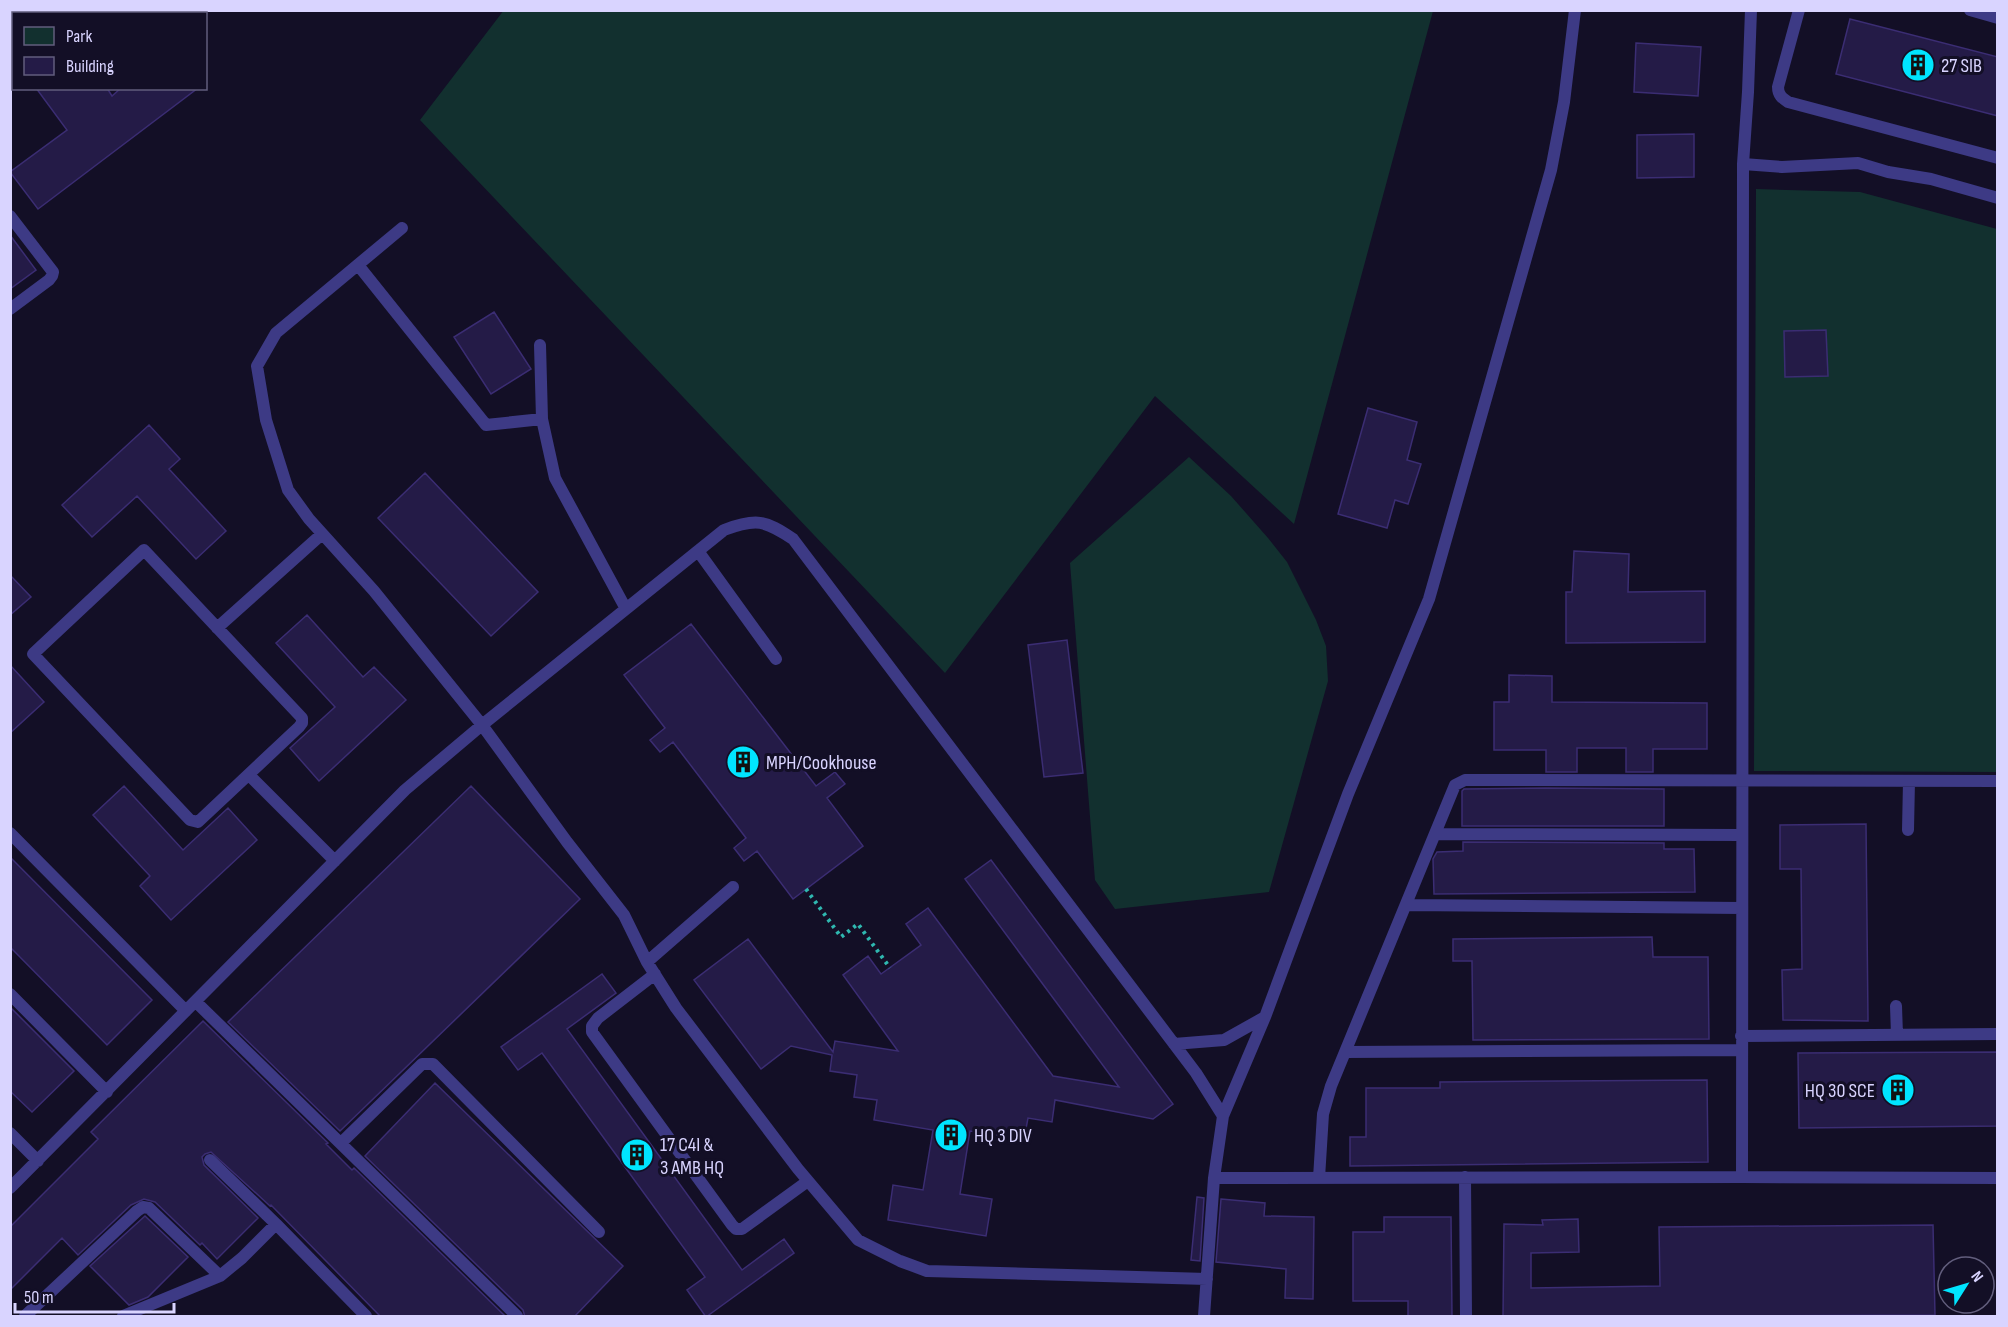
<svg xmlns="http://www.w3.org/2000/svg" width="2008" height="1327" font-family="'Sofia Sans Condensed',sans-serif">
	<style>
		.green { fill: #12302f }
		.building { fill: #241b47; stroke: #3b2d73; stroke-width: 1.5 }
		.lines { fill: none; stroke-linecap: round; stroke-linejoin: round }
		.path { stroke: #2fb8b0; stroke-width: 4; stroke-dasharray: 3 4.5; stroke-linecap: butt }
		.lane { stroke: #3d3a85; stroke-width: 12 }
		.labels { text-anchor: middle; stroke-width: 6; stroke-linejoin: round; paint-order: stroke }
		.poi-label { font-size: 20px; fill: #d9d4ff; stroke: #130f26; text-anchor: start }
	</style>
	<rect width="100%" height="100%" fill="#130f26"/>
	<path class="green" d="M504,10L1433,11L1294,524L1155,396L945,673L420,120Z
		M1756,189L1860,192L1997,229V772L1754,771Z
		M1189,457L1231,496L1268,538L1287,562L1316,620L1326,646L1328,681L1269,892L1115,909L1095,880L1070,563Z"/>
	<path class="building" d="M1850,19L1998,57V116L1836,74Z
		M1636,43L1701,47L1698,96L1634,92Z
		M36,88H107L112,96L121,88H198L38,209L10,172L67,130Z
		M1694,134V177L1637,178V135Z
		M10,235L36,270L10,289Z
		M494,312L531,369L491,394L454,337Z
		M1826,330L1828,376L1785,377L1784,331Z
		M1368,408L1417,422L1407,460L1421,464L1408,504L1395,500L1387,528L1338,514Z
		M149,425L180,459L169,469L226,531L196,559L137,496L92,537L62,505Z
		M425,473L538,592L491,636L378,518Z
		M1574,551L1629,554L1628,592L1705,591V642L1566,643V592H1572Z
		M10,575L31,597L10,615Z
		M307,615L363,677L374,667L406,700L319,781L290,748L335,707L276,643Z
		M691,624L816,786L835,772L845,784L827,798L863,846L793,899L757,851L744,861L734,848L746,838L673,742L660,752L650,740L665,728L624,675Z
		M1067,640L1083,773L1044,777L1028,645Z
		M10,665L44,702L10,733Z
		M1509,675L1552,676V702L1707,703V749H1653V772H1626V748H1577V772H1546V750H1494V702H1509Z
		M124,786L183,850L228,808L257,840L171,920L140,886L150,876L93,815Z
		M471,786L580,899L340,1131L228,1022Z
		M1546,788L1664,789V826H1462V791L1464,789Z
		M1866,824L1868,1021L1783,1020L1782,970L1802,969L1801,869H1780V825Z
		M1463,842L1664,843V849H1694L1695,892L1434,894L1433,859L1437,852L1463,851Z
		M10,857L152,1000L107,1045L10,947Z
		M991,860L1173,1104L1153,1119L1055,1100L1052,1122L1028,1118L1024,1139L970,1131L960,1194L992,1199L986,1236L888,1220L893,1185L923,1190L933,1130L874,1120L877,1100L854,1097L857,1075L830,1071L832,1055L791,1046L761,1069L694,980L748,939L833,1052L835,1041L898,1051L843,975L868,956L881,974L921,945L906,924L928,908L1053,1076L1119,1087L965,879Z
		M1652,937L1653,957H1708L1709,1039L1473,1040L1472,961H1453V939Z
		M602,974L616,993L567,1029L742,1270L784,1239L794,1253L706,1317L687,1290L705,1277L542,1053L518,1070L501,1047Z
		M10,1007L74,1071L32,1112L10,1091Z
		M203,1021L328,1143L326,1144L352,1170L354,1168L506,1317H381L271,1205L270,1206L211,1152L205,1154L202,1157L204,1165L258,1218L217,1259L202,1243L200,1245L155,1202L144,1199L131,1205L78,1255L62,1238L10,1290V1227L98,1139L91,1132Z
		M1998,1052V1126L1799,1128L1798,1053Z
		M1707,1080L1708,1162L1350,1166V1137H1366V1088H1440V1082Z
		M435,1083L623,1266L574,1317H525L523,1310L365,1156Z
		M1197,1197L1204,1198L1200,1261L1191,1260Z
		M1221,1199L1265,1203L1264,1216L1314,1217L1313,1299L1285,1298L1286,1269L1216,1262Z
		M145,1216L188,1257L148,1297L129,1305L90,1266Z
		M1384,1217H1451L1452,1317H1408V1301H1353V1232H1384Z
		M1578,1219L1579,1252L1531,1253V1288L1660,1286L1659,1227L1933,1225L1935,1315L1503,1317L1504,1224L1543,1225L1542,1220Z"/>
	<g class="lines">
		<path class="path" d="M806,889L841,937L858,924L890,968"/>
		<path class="lane" d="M28,10L30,14
			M1799,10L1778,87C1778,95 1782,98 1788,102L1998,158
			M1970,10L1998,18
			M58,14L62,10
			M10,49L14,47
			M1743,164L1782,167L1858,163L1888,172L1931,179L1998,198
			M10,216L53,272L52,276L49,280L10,309
			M402,228L276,333L257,366L266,420L288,490L309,519L374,591L482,725L567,842L624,915L647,962L676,1008L798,1169L858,1240L900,1261L927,1271L1207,1279
			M358,265L486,425L542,419
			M540,345L542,419L555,478L626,609
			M144,550L302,718V723L299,727L198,822L190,820L33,654Z
			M698,551L776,659
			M217,628L322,534
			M249,775L335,861
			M1908,830L1909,781
			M10,833L186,1011
			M1436,834L1742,835
			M1406,905L1742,908
			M647,962L733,887
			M655,974L598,1018L592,1026V1032L732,1225L736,1229H742L808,1181
			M10,994L107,1092
			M196,1002L517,1316
			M1896,1006L1897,1035
			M1741,1036L1998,1034
			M1174,1044L1224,1040L1265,1017
			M1345,1052L1742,1050
			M10,1133L38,1161
			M341,1143L422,1064H433L599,1232
			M210,1160L276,1224L366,1316
			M1465,1177L1466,1316
			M1742,1177L1743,164L1748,92L1751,10
			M1214,1178L1742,1177L1998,1178
			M1319,1178L1323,1114L1331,1086L1455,785L1465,780L1998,781
			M10,1188L405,790L482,725L724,530C756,518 765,520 793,539L1196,1073L1223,1116
			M25,1316L137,1211L143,1207L149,1208L220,1276
			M123,1316L220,1276L242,1258L276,1224
			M1204,1316L1214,1178L1223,1116L1265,1017L1348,794L1429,599L1551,170L1564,102L1575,10"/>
	</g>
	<defs>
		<symbol id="building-disc" viewBox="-11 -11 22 22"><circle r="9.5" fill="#00e5ff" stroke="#130f26"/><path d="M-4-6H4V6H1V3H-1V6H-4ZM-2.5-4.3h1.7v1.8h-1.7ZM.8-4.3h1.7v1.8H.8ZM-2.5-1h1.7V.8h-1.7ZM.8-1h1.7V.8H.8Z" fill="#111"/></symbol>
	</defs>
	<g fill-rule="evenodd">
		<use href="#building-disc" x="1899" y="46" width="38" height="38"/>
		<use href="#building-disc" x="724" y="743" width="38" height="38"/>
		<use href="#building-disc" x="1879" y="1071" width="38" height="38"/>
		<use href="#building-disc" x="932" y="1116" width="38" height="38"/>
		<use href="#building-disc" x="618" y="1136" width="38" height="38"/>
	</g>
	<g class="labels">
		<g class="poi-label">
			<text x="1941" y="72">27 SIB</text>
			<text x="766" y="769">MPH/Cookhouse</text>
			<text x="1875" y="1097" text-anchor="end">HQ 30 SCE</text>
			<text x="974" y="1142">HQ 3 DIV</text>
			<text x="660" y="1151">17 C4I &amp;<tspan x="660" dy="23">3 AMB HQ</tspan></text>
		</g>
	</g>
	<rect width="2008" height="1327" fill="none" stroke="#d9d4ff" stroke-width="24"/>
	<rect x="12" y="12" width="195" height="78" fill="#130f26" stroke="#625e7d" stroke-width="1.5"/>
	<rect x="24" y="27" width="30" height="18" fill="#12302f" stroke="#625e7d" stroke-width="1.5"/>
	<text x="66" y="42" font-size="18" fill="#d9d4ff">Park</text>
	<rect x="24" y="57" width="30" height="18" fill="#241b47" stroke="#625e7d" stroke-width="1.5"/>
	<text x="66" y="72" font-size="18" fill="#d9d4ff">Building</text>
	<g transform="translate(1966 1285) rotate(53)"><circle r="28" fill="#130f26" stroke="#625e7d" stroke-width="1.5"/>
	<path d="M0-4.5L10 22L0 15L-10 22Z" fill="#00e5ff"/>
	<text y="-9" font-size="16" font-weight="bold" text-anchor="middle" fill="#d9d4ff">N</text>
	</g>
	<path d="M15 1303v9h159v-9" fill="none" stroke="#d9d4ff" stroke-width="3"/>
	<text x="24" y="1303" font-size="18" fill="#d9d4ff" stroke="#130f26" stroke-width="4.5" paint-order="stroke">50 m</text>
</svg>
